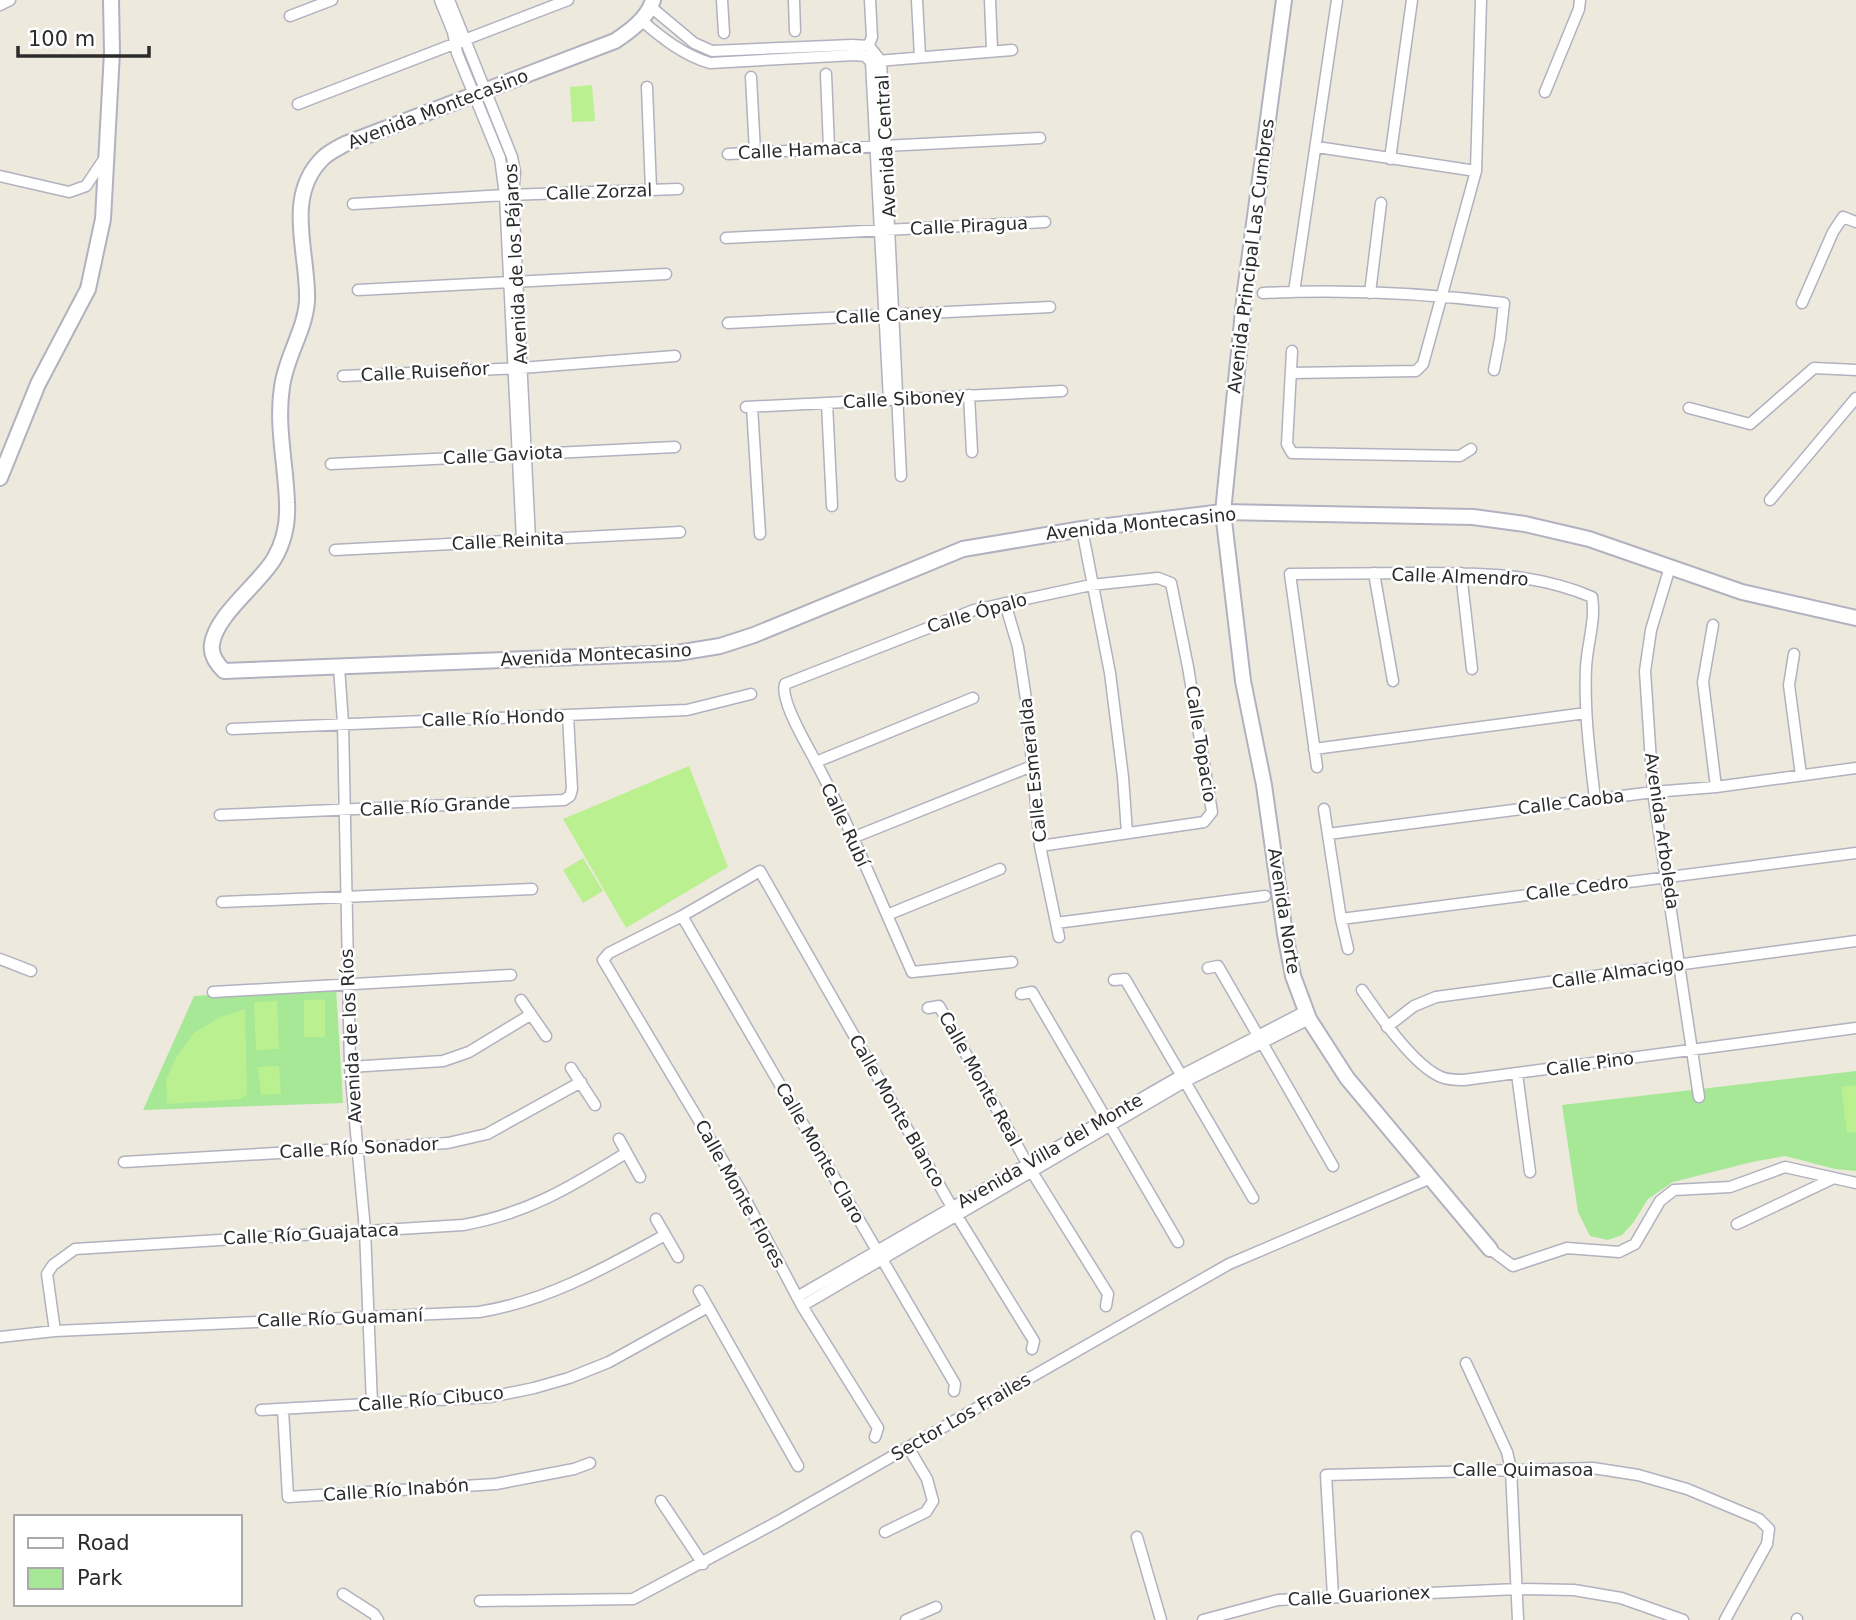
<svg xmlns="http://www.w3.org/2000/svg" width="1856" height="1620" font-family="'DejaVu Sans',sans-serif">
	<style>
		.green { fill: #a6e896 }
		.pitch { fill: #bbf091 }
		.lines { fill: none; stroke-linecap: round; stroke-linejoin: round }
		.street-casing { stroke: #b1b1c0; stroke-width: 13 }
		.secondary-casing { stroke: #b1b1c0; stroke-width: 18 }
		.street { stroke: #fff; stroke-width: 10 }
		.secondary { stroke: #fff; stroke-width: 14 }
		.labels { text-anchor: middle; stroke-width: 5; stroke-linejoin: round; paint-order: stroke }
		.street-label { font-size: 18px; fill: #2b2b2b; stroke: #fff }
	</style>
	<rect width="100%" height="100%" fill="#eee9dd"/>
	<path class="green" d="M336,987L343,1103L143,1110L194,996Z
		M1856,1071V1171L1835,1169L1785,1156L1752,1162L1673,1182L1648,1199L1633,1223L1622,1235L1608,1240L1590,1236L1578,1212L1562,1105Z"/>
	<path class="pitch" d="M592,85L595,121L572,122L570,87Z
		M689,766L728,867L626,928L563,819Z
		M583,858L603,891L583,903L563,870Z
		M325,1000V1037H304V1000Z
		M277,1001L279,1049L256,1050L254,1002Z
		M245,1009L247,1094L241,1099L167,1104L166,1080L177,1056L194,1033L220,1017Z
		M279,1066L281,1094L261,1095L258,1067Z
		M1856,1085V1132L1847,1133L1841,1087Z"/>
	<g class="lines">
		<defs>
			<path id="street" d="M440,0L453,32L457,53L500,158L505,195L522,540
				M449,0L512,157L515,172L513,195L530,540
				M722,0L724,33
				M794,0L795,31
				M917,0L920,57
				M990,0L992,50
				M0,5L10,0
				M651,7L694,43L712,51L852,45L869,46L881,61L901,476
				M290,16L332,0
				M641,20C662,38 683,55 710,63L854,55L865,56L871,62L889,400
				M866,52L872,37L870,0
				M877,61L1012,50
				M826,74L829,148
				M751,77L755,152
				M647,87L651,190
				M1545,92L1579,9L1580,0
				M298,104L568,0
				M1317,147L1476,171
				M728,154L1040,138
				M1390,159L1412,0
				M0,176L69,192L86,186L104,159
				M353,204L505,195L678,189
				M726,238L1045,222
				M358,290L666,274
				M1294,292L1337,0
				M1263,293C1344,289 1424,293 1504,303L1500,339L1494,370
				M1370,293L1381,203
				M1802,303L1833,232L1843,217L1856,222
				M728,323L1050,307
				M1292,351L1287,444L1292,453L1460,456L1471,449
				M1291,373L1416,371L1423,364L1476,171L1481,0
				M343,376L521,368L675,356
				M969,395L972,452
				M827,403L832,506
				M746,407L1062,391
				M752,407L760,534
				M1689,408L1750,424L1814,368L1856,370
				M331,464L675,447
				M1770,500L1856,398
				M1082,529L1110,673L1123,777L1127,833
				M335,550L680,532
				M1670,567L1651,630L1645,671L1653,792L1699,1097
				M1374,573L1393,681
				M1461,573L1472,669
				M1005,603L1018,647L1026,699L1040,846L1059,937
				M1713,625L1703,682L1716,787
				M1794,654L1789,685L1801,775
				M339,667L343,723L350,1067L365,1230L372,1404
				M232,729L687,710L751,694
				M1314,749L1586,713
				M816,762L973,698
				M1317,767L1290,574C1331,574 1372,573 1413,573C1476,573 1533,572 1592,597C1596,621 1587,644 1586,668C1584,712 1590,756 1595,799
				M1324,809L1341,919L1348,949
				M220,815L564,800L570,796L572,789L568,716
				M1328,834L1653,792L1716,787L1856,768
				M852,838L1032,766
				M222,902L532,889
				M887,915L1000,869
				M682,916C773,1072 863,1229 955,1384L954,1391
				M1341,919L1856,853
				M1056,923L1265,896
				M0,959L31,971
				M1012,962L912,972C879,898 849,823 811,753C803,738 780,699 785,684L974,610L1091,585L1158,578L1171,583L1188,667L1212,812L1204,822L1040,846
				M1208,968L1218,966L1333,1166
				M1114,980L1125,979L1253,1198
				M1362,990C1380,1016 1413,1065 1441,1077C1448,1080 1456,1080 1464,1080L1856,1028
				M213,992L511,975
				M1021,994L1032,992L1178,1242
				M521,1000L546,1036
				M928,1008L939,1006L1032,1172L1108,1294L1106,1306
				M1387,1027L1414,1006L1436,997L1856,941
				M350,1067L443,1061L469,1052L530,1015
				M571,1068L595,1105
				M1517,1074L1530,1172
				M619,1139L640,1177
				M124,1162L448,1143L487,1134L581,1082
				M656,1219L678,1257
				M1737,1224L1832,1179
				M1490,1249L1513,1266L1567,1248L1619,1252L1635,1244L1660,1201L1674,1190L1730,1187L1785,1167L1856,1183
				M699,1291L798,1466
				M797,1297L1182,1075L1306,1011
				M802,1306L1186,1081L1309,1019
				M55,1331L47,1274L53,1265L75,1249L463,1225C527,1214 572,1186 626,1153
				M0,1337L55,1331L479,1312C547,1301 605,1268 665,1235
				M1466,1363L1507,1452L1511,1469L1518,1620
				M283,1409L288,1497L496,1484L574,1469L590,1463
				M261,1410L490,1397L534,1388L569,1378L609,1362L708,1307
				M875,1437L878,1428L802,1306L741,1191L603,960L609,953L682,916L760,871L957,1216L1034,1341L1032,1349
				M661,1501L703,1564
				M885,1532L926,1512L933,1501L927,1479L908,1447
				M1137,1537L1161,1620
				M343,1594L374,1614L378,1620
				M1333,1596L1326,1475L1593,1468L1638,1475L1687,1489L1759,1519L1769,1529L1767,1544L1725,1620
				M480,1601L633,1599L779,1521L1229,1264L1431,1178
				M906,1620L936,1607
				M1203,1620L1278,1600L1517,1589L1574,1590L1621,1598L1683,1620
				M1797,1620V1619"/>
			<path id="secondary" d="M653,0C648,18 630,31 615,41L345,144C338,148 329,152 323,158C283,197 309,254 307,301C305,331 286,356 282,387C276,425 286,465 287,503C288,522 284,542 274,559C259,584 216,615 212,644C210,655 217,664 224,671L677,653L720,646L754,635L963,549L1082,529L1223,512L1473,517L1525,524L1589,539L1742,592L1856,618
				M1284,0L1245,291L1223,512L1243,681L1264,785L1285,934L1293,976L1309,1019L1347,1078L1490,1249
				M0,478L38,384L88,289L103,219L112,52L111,0"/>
		</defs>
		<use href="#street" class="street-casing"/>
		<use href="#secondary" class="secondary-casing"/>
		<use href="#street" class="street"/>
		<use href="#secondary" class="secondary"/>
	</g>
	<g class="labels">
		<g class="street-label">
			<text transform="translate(438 109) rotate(-21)" y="6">Avenida Montecasino</text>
			<text transform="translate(886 146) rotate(-93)" y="6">Avenida Central</text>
			<text transform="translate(800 150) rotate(-3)" y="6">Calle Hamaca</text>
			<text transform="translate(599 192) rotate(-2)" y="6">Calle Zorzal</text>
			<text transform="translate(969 226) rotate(-3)" y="6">Calle Piragua</text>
			<text transform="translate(1251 256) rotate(-83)" y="6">Avenida Principal Las Cumbres</text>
			<text transform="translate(516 264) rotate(-93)" y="6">Avenida de los Pájaros</text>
			<text transform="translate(889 315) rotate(-3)" y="6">Calle Caney</text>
			<text transform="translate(425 372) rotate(-3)" y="6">Calle Ruiseñor</text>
			<text transform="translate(904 399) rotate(-3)" y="6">Calle Siboney</text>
			<text transform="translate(503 455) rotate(-3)" y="6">Calle Gaviota</text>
			<text transform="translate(1141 524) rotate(-6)" y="6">Avenida Montecasino</text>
			<text transform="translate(508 541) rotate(-3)" y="6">Calle Reinita</text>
			<text transform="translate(1460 577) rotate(2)" y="6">Calle Almendro</text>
			<text transform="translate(977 613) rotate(-16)" y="6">Calle Ópalo</text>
			<text transform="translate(596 655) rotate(-3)" y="6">Avenida Montecasino</text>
			<text transform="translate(493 718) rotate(-2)" y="6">Calle Río Hondo</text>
			<text transform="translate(1201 744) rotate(81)" y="6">Calle Topacio</text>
			<text transform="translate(1033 770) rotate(-96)" y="6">Calle Esmeralda</text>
			<text transform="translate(1571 802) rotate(-7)" y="6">Calle Caoba</text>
			<text transform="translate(435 806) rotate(-3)" y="6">Calle Río Grande</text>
			<text transform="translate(845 825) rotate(65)" y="6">Calle Rubí</text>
			<text transform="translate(1662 831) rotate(82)" y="6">Avenida Arboleda</text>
			<text transform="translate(1577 888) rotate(-7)" y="6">Calle Cedro</text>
			<text transform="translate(1284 911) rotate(81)" y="6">Avenida Norte</text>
			<text transform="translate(1618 973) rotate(-8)" y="6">Calle Almacigo</text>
			<text transform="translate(351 1036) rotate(-93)" y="6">Avenida de los Ríos</text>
			<text transform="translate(1590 1064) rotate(-8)" y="6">Calle Pino</text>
			<text transform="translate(980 1079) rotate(61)" y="6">Calle Monte Real</text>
			<text transform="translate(897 1111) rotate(60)" y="6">Calle Monte Blanco</text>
			<text transform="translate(359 1148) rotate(-3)" y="6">Calle Río Sonador</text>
			<text transform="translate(1050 1151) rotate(-30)" y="6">Avenida Villa del Monte</text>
			<text transform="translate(820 1153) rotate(60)" y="6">Calle Monte Claro</text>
			<text transform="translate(740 1194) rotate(61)" y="6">Calle Monte Flores</text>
			<text transform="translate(311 1234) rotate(-3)" y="6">Calle Río Guajataca</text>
			<text transform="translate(340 1318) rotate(-2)" y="6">Calle Río Guamaní</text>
			<text transform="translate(431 1399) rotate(-5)" y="6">Calle Río Cibuco</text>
			<text transform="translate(961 1417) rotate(-30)" y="6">Sector Los Frailes</text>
			<text x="1523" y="1476">Calle Quimasoa</text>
			<text transform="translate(396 1490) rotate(-4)" y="6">Calle Río Inabón</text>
			<text transform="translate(1359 1596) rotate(-3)" y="6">Calle Guarionex</text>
		</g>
	</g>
	<rect x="14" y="1515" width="228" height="91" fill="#ffffff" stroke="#aaaaaa" stroke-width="2"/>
	<rect x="28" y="1538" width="35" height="10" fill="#ffffff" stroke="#aaaaaa" stroke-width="2"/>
	<text x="77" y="1550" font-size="21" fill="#2b2b2b">Road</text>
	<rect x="28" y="1568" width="35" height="21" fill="#a6e896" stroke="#aaaaaa" stroke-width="2"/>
	<text x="77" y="1585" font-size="21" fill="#2b2b2b">Park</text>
	<path d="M18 46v10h131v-10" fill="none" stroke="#2b2b2b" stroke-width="3.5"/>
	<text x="28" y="46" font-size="21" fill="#2b2b2b" stroke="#ffffff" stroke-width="5" paint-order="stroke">100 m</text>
</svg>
